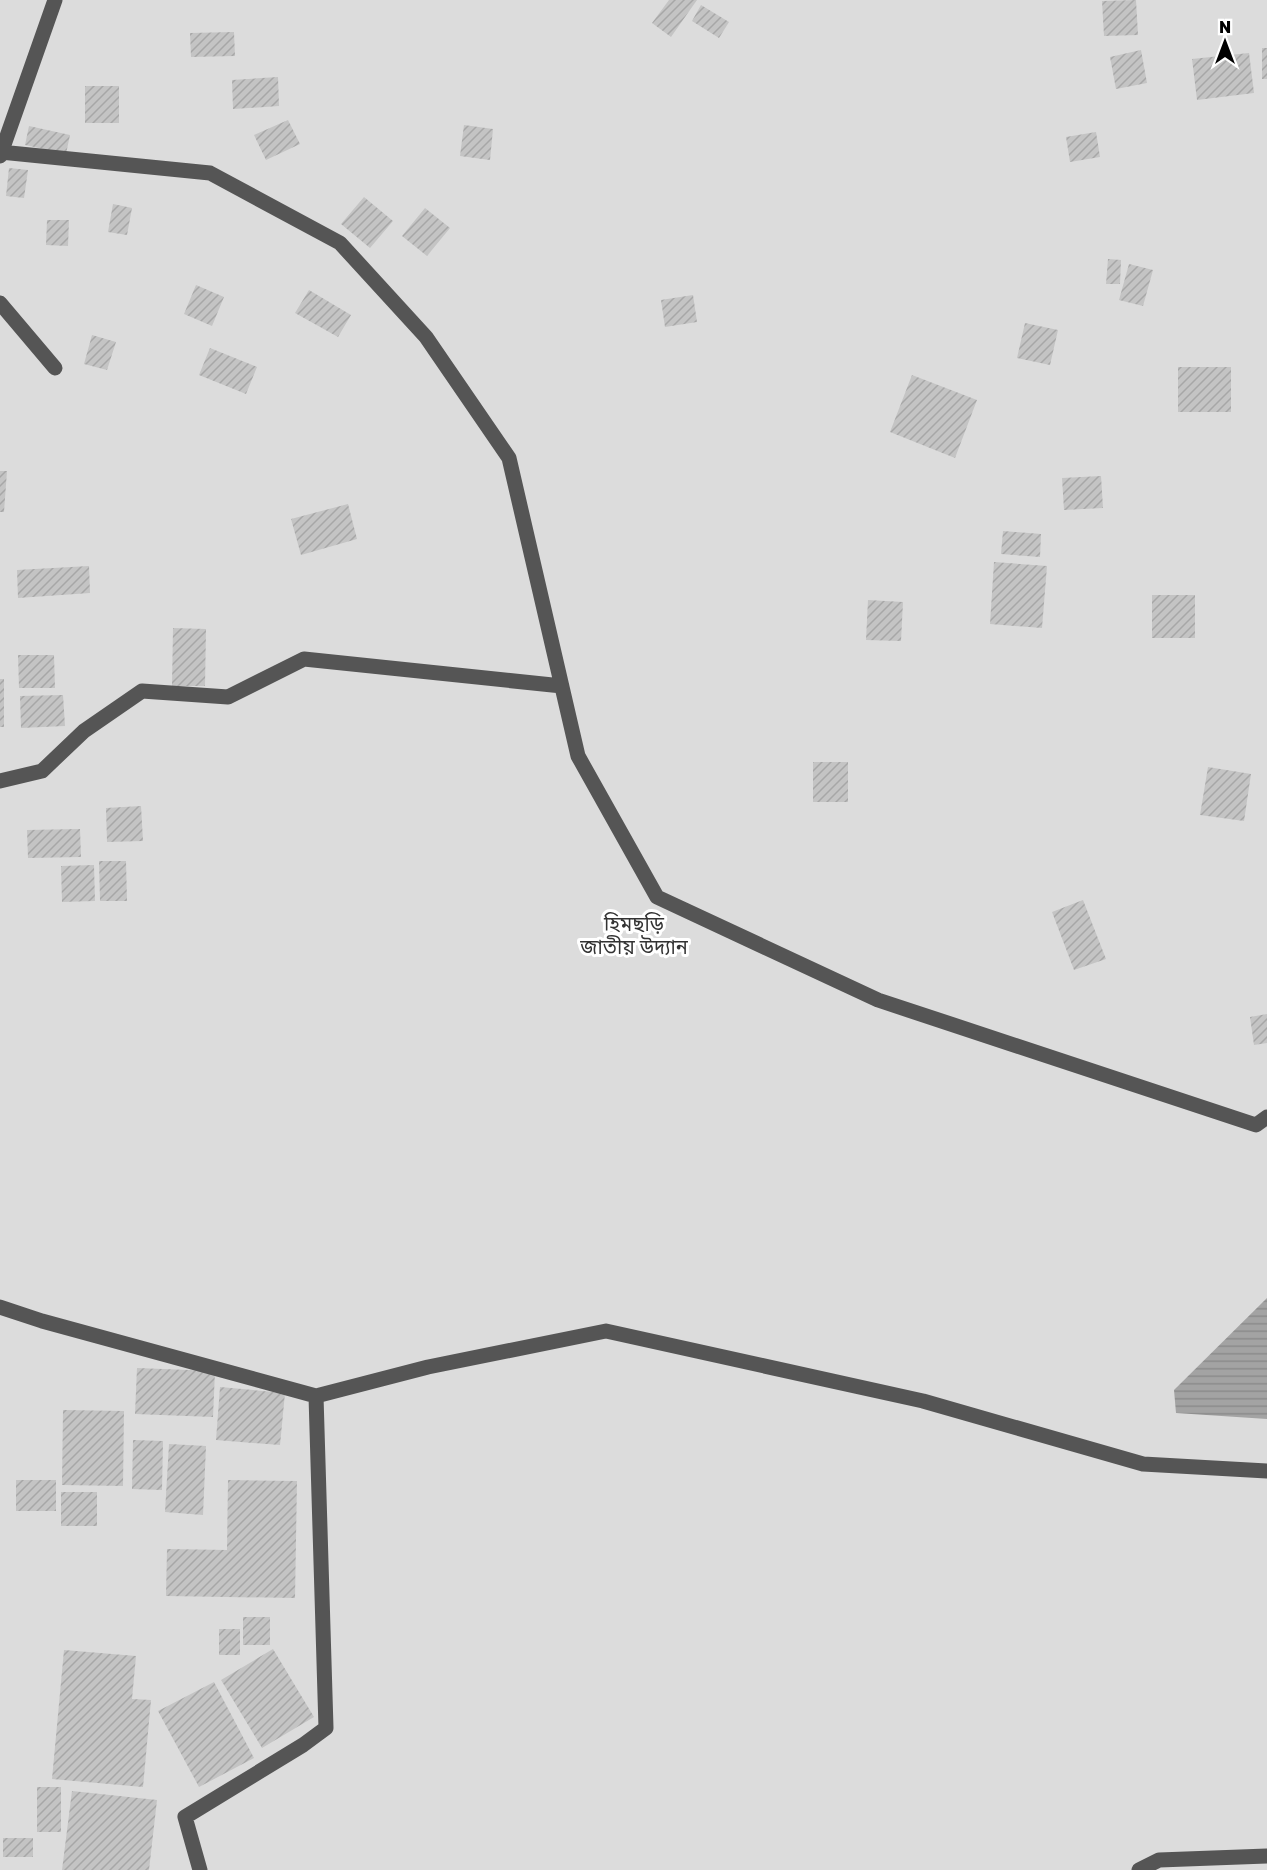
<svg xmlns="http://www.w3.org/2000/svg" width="1267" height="1870" font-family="'Golos Text','Noto Sans Bengali',sans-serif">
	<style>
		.park { fill: #dcdcdc }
		.water { fill: url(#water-rules) }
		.building { fill: url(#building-hatch) }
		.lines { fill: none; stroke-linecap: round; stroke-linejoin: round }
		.minor { stroke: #555; stroke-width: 15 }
		.labels { text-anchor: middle; stroke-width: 6; stroke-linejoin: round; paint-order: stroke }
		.park-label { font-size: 20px; fill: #333; stroke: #fff }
	</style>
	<defs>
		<pattern id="water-rules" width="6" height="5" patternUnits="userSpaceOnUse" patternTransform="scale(1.5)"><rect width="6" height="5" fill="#a3a3a3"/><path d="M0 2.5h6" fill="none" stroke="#8b8b8b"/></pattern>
		<pattern id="building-hatch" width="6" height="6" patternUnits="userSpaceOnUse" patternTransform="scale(1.5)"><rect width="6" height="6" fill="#c4c4c4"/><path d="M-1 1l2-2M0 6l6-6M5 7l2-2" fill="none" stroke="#a7a7a7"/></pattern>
	</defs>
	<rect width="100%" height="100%" fill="#fff"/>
	<path class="park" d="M0,0H1267V1870H0Z"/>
	<path class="water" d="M1267,1298V1419L1176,1413L1174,1390Z"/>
	<path class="building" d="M669,0H697L671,37L652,23Z
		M1136,0L1138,35L1104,36L1102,1Z
		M701,5L729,22L719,38L692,21Z
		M234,32L235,56L191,57L190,33Z
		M1262,48H1267V79H1262Z
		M1141,50L1147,83L1116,89L1110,57Z
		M1249,53L1254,93L1197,100L1192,59Z
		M278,77L279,106L233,109L232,80Z
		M85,86H119V123H85Z
		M288,120L300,144L266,160L254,135Z
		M464,125L493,129L490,160L460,156Z
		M29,126L70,135L66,154L25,145Z
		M1096,132L1100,157L1070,162L1066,137Z
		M9,168L28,170L24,198L6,196Z
		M364,197L393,221L370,248L341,224Z
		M113,204L132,208L127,235L108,232Z
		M425,208L450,228L427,256L402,236Z
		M47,220H69L68,246L46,245Z
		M1108,259L1121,260L1120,284H1106Z
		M1129,264L1153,270L1143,306L1119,300Z
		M196,285L224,297L212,326L184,314Z
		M309,290L351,315L338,337L295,313Z
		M693,295L697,322L665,327L661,300Z
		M1025,323L1058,330L1050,365L1017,358Z
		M92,335L116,342L107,370L84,364Z
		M210,348L257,367L246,394L199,375Z
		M1178,367H1231V412H1178Z
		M912,375L977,400L955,458L890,432Z
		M0,471H7L4,512H0Z
		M1101,476L1103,508L1064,510L1062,478Z
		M348,504L357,539L301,555L291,519Z
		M1003,531L1041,534L1040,557L1001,554Z
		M994,562L1047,566L1042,628L990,624Z
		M89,566L90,593L18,598L17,570Z
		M1152,595H1195V638H1152Z
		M868,600L903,602L901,641L866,640Z
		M173,628L206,629L205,686H172Z
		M18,655H54L55,688H19Z
		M0,679H4V727H0Z
		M63,695L65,726L21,728L20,696Z
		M813,762H848V802H813Z
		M1208,767L1251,774L1244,821L1200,815Z
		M141,806L143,841L107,842L106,808Z
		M80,829L81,857L28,858L27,830Z
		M99,861H126L127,901H100Z
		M94,865L95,901L62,902L61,866Z
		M1083,900L1106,959L1074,970L1052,912Z
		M1267,1014V1043L1254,1045L1250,1017Z
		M137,1368L215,1371L213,1417L135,1414Z
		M220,1387L285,1393L280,1445L216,1440Z
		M63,1410L124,1411L123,1486L62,1485Z
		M133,1440L163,1441L162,1490L132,1489Z
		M169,1444L206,1446L203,1515L165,1512Z
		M16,1480H56V1511H16Z
		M228,1480L297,1481L295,1598L166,1596L167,1549L227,1550Z
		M61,1492H97V1526H61Z
		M243,1617H270V1645H243Z
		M219,1629H240V1655H219Z
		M273,1649L314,1717L262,1748L221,1680Z
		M64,1650L136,1656L132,1699L151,1700L143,1787L52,1779Z
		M214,1682L254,1758L199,1787L158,1711Z
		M37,1787H61V1832H37Z
		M72,1791L157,1800L149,1870H62Z
		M3,1838H33V1857H3Z"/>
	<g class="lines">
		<path class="minor" d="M0,152L210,173L340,243L426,337L509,458L578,756L657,897L878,1000L1256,1125L1267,1117
			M0,156L55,0
			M0,303L55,368
			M0,781L42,771L84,731L142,691L228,697L304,659L562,686
			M0,1307L42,1321L316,1396L428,1367L606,1331L923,1401L1143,1464L1267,1471
			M200,1870L185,1817L303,1745L326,1728L316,1396
			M1139,1870L1159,1860L1267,1856"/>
	</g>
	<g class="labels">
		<g class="park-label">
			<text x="634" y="931">হিমছড়ি<tspan x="634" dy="23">জাতীয় উদ্যান</tspan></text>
		</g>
	</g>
	<g transform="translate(1225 42)" stroke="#ffffff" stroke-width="4.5" paint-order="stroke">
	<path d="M0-4.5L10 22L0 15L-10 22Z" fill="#000000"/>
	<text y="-9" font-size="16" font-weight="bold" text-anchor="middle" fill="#000000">N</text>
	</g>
</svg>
